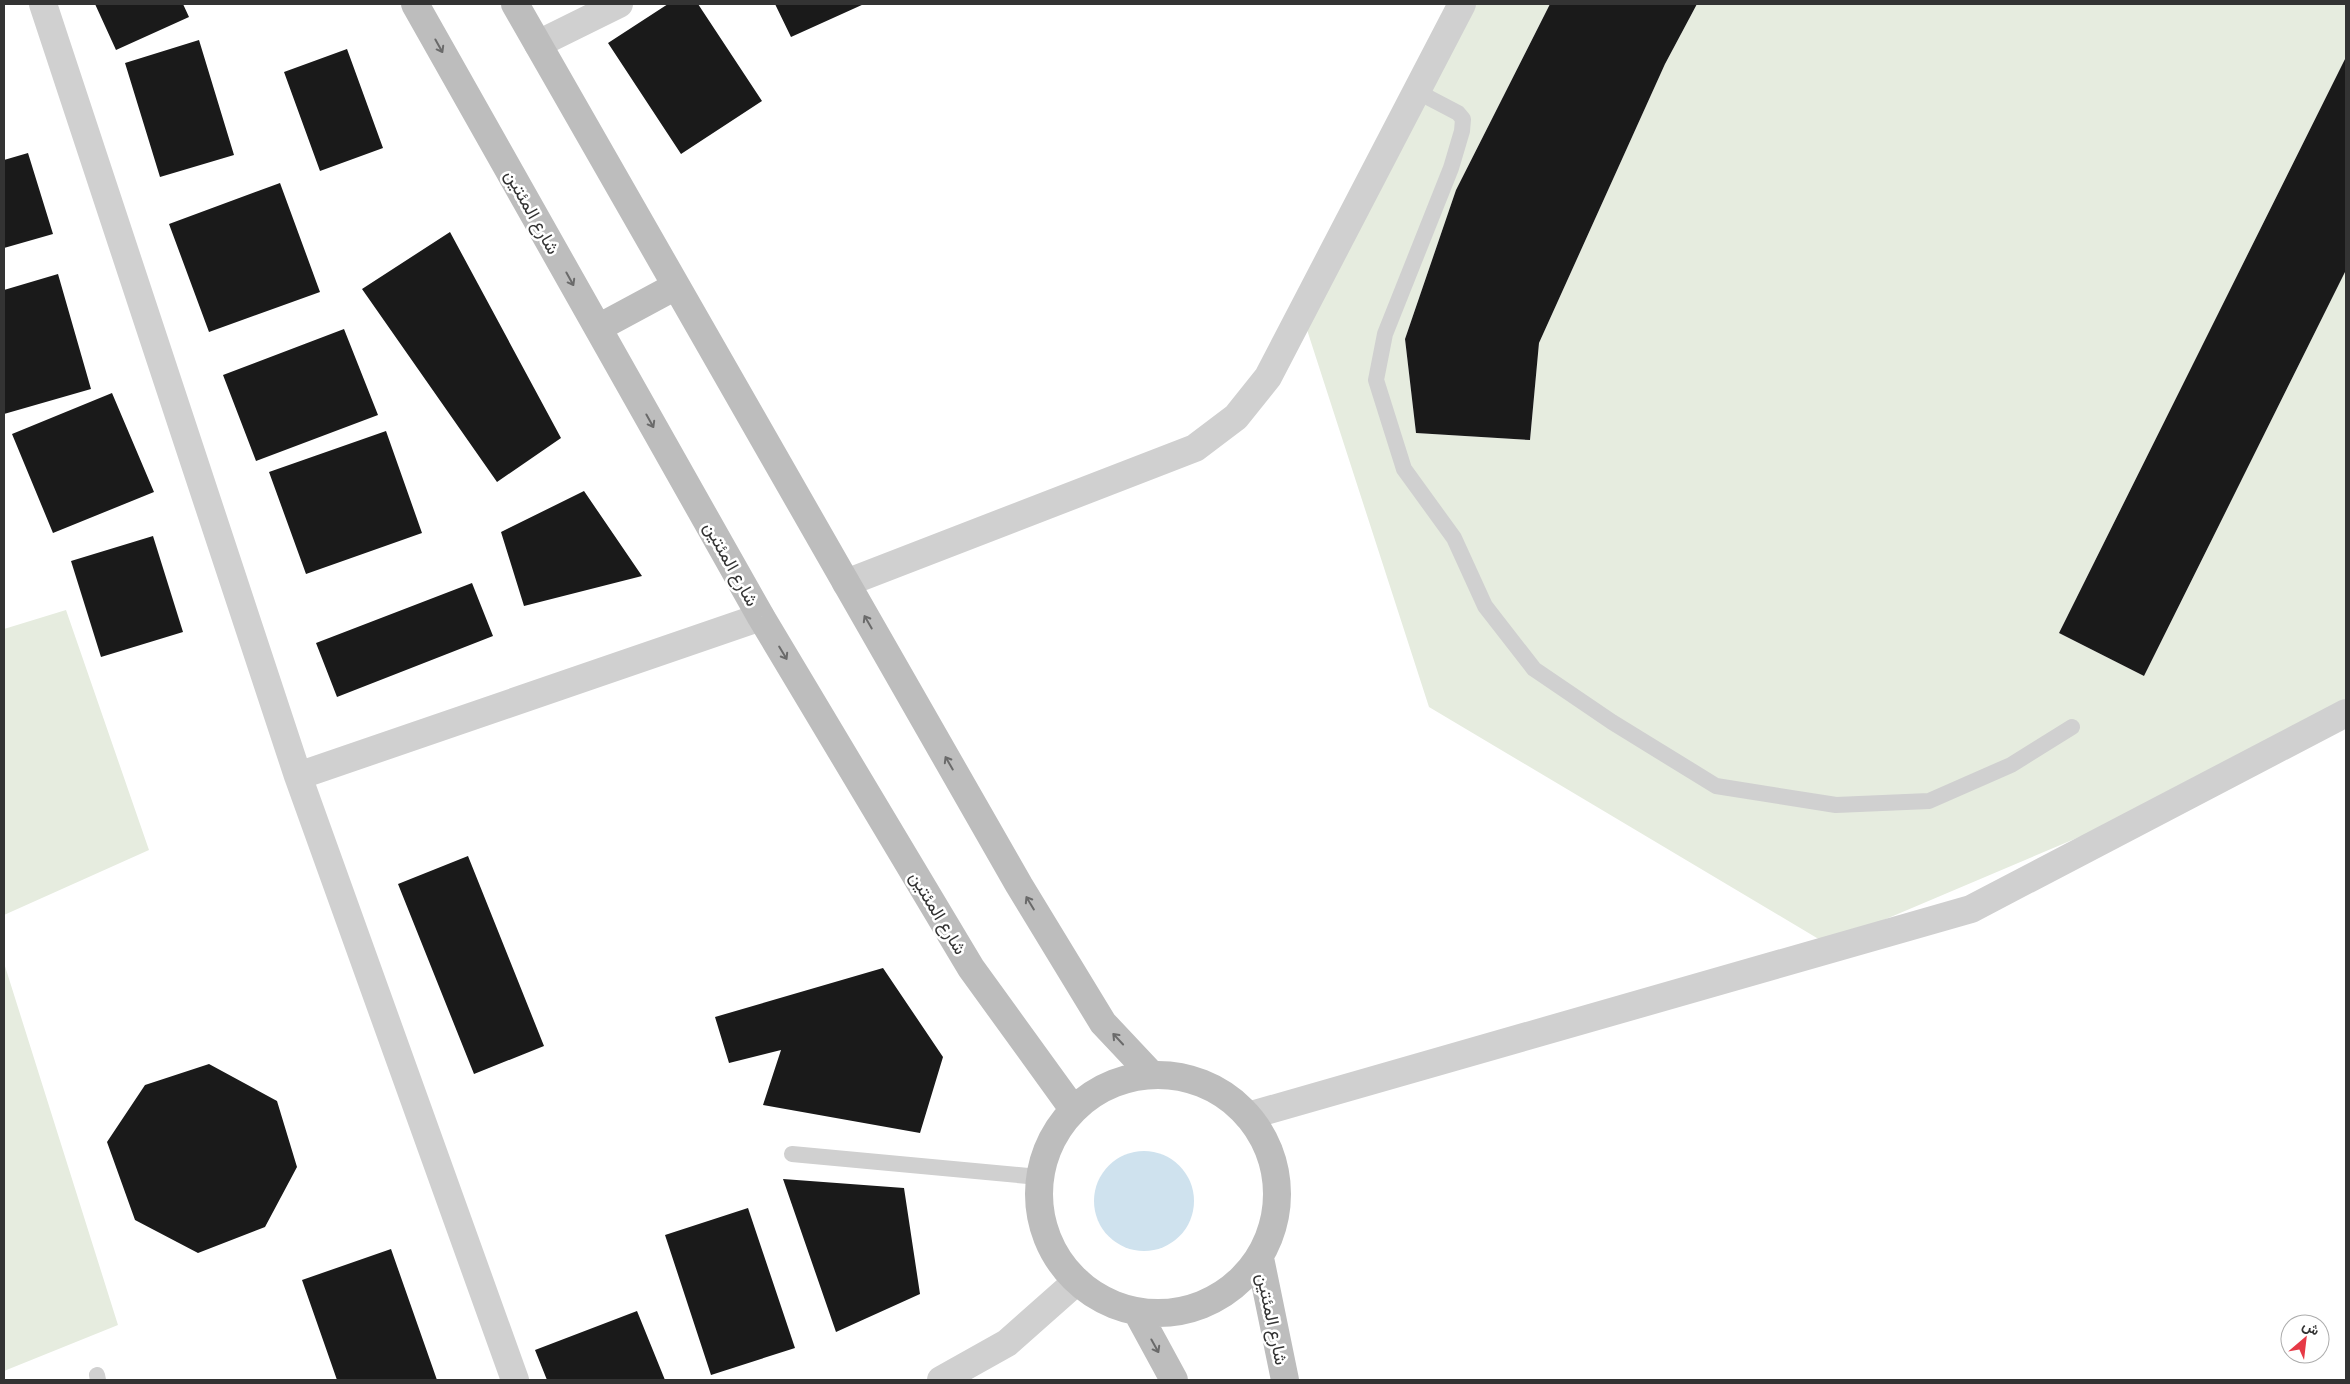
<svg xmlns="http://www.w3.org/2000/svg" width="2350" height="1384" font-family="Overpass,Vazirmatn,sans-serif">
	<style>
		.green { fill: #e6ecdf }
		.water { fill: #cfe2ee }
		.building { fill: #1a1a1a }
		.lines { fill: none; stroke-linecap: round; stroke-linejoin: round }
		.lane { stroke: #d0d0d0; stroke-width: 16 }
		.street { stroke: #d0d0d0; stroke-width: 28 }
		.secondary { stroke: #bdbdbd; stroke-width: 28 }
		.oneway { stroke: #6a6a6a }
		.labels { text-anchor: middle; stroke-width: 5; stroke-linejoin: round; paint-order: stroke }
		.street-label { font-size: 18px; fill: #333; stroke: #fff }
	</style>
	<rect width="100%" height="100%" fill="#fff"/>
	<path class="green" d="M1454,4H1550L1456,190L1405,339L1416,433L1530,440L1539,343L1665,64L1697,4H2346V57L2059,633L2144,676L2346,270V701L2188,791L1827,944L1429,707L1299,305Z
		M66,610L149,850L4,915V629Z
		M4,963L118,1325L4,1371Z"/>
	<path class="water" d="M1094 1201a50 50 0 1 1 100 0a50 50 0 1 1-100 0Z"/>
	<path class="building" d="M95,4H183L189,17L116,50Z
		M668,4H698L762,101L681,154L608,43Z
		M775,4H864L791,37Z
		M1550,4H1697L1665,64L1539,343L1530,440L1416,433L1405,339L1456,190Z
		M199,40L234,155L160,177L125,63Z
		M347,49L383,148L320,171L284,72Z
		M2346,57V270L2144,676L2059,633Z
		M28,153L53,234L4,248V160Z
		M280,183L320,292L209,332L169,224Z
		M450,232L561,438L497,482L362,289Z
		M58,274L91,389L4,414V290Z
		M344,329L378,415L256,461L223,375Z
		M112,393L154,492L53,533L12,434Z
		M386,431L422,533L306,574L269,472Z
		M584,491L642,576L524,606L501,532Z
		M153,536L183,632L101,657L71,561Z
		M472,583L493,636L337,697L316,643Z
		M468,856L544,1046L474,1074L398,884Z
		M883,968L943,1057L920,1133L763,1105L781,1050L729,1063L715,1017Z
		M209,1064L277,1101L297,1167L265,1227L198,1253L135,1220L107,1142L145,1085Z
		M783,1179L904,1188L920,1294L836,1332Z
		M748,1208L795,1348L711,1375L665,1235Z
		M391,1249L437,1380H337L302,1280Z
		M637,1311L665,1380H547L535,1350Z"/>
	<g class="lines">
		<path class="lane" d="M1416,91L1458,113L1463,119L1462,131L1451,168L1385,334L1376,380L1404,469L1454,538L1485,606L1534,669L1612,722L1716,786L1836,805L1929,801L2011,765L2072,727
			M792,1154L1039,1177
			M97,1375L98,1380"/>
		<path class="street" d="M43,4L298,776L515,1380
			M538,44L619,4
			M846,583L1195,448L1236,417L1268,377L1462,4
			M298,776L761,617
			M1248,1116L1971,909L2346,713
			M941,1380L1007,1343L1077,1281"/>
		<path class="secondary" d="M415,4L761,617L971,968L1073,1109
			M515,4L1019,885L1103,1023L1152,1075
			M598,328L676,286
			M1039 1194a119 119 0 1 1 238 0a119 119 0 1 1-238 0Z
			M1260,1258L1285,1380
			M1137,1312L1174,1380"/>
	</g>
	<defs><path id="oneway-shaft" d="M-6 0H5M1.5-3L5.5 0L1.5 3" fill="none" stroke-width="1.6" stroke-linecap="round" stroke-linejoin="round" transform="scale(1.25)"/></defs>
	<g class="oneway">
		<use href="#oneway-shaft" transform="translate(439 46) rotate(61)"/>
		<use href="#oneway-shaft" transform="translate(570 279) rotate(61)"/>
		<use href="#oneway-shaft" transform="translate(650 421) rotate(61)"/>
		<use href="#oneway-shaft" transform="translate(868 622) rotate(-120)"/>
		<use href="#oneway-shaft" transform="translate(783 653) rotate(59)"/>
		<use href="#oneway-shaft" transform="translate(949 763) rotate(-120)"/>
		<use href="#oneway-shaft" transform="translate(1030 903) rotate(-121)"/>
		<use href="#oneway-shaft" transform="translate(1118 1039) rotate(-133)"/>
		<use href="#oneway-shaft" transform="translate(1155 1346) rotate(61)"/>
	</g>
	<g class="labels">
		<g class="street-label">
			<text transform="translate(532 212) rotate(61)" y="6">شارع المئتين</text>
			<text transform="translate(731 564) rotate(61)" y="6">شارع المئتين</text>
			<text transform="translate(938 913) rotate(59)" y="6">شارع المئتين</text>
			<text transform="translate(1272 1319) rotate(78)" y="6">شارع المئتين</text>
		</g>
	</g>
	<rect width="2350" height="1384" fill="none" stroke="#333333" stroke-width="10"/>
	<g transform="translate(2305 1339) rotate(28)"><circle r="24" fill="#ffffff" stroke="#adadad"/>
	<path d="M0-4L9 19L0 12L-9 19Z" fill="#e63946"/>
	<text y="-8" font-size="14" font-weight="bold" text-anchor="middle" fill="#333333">ش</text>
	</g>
</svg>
